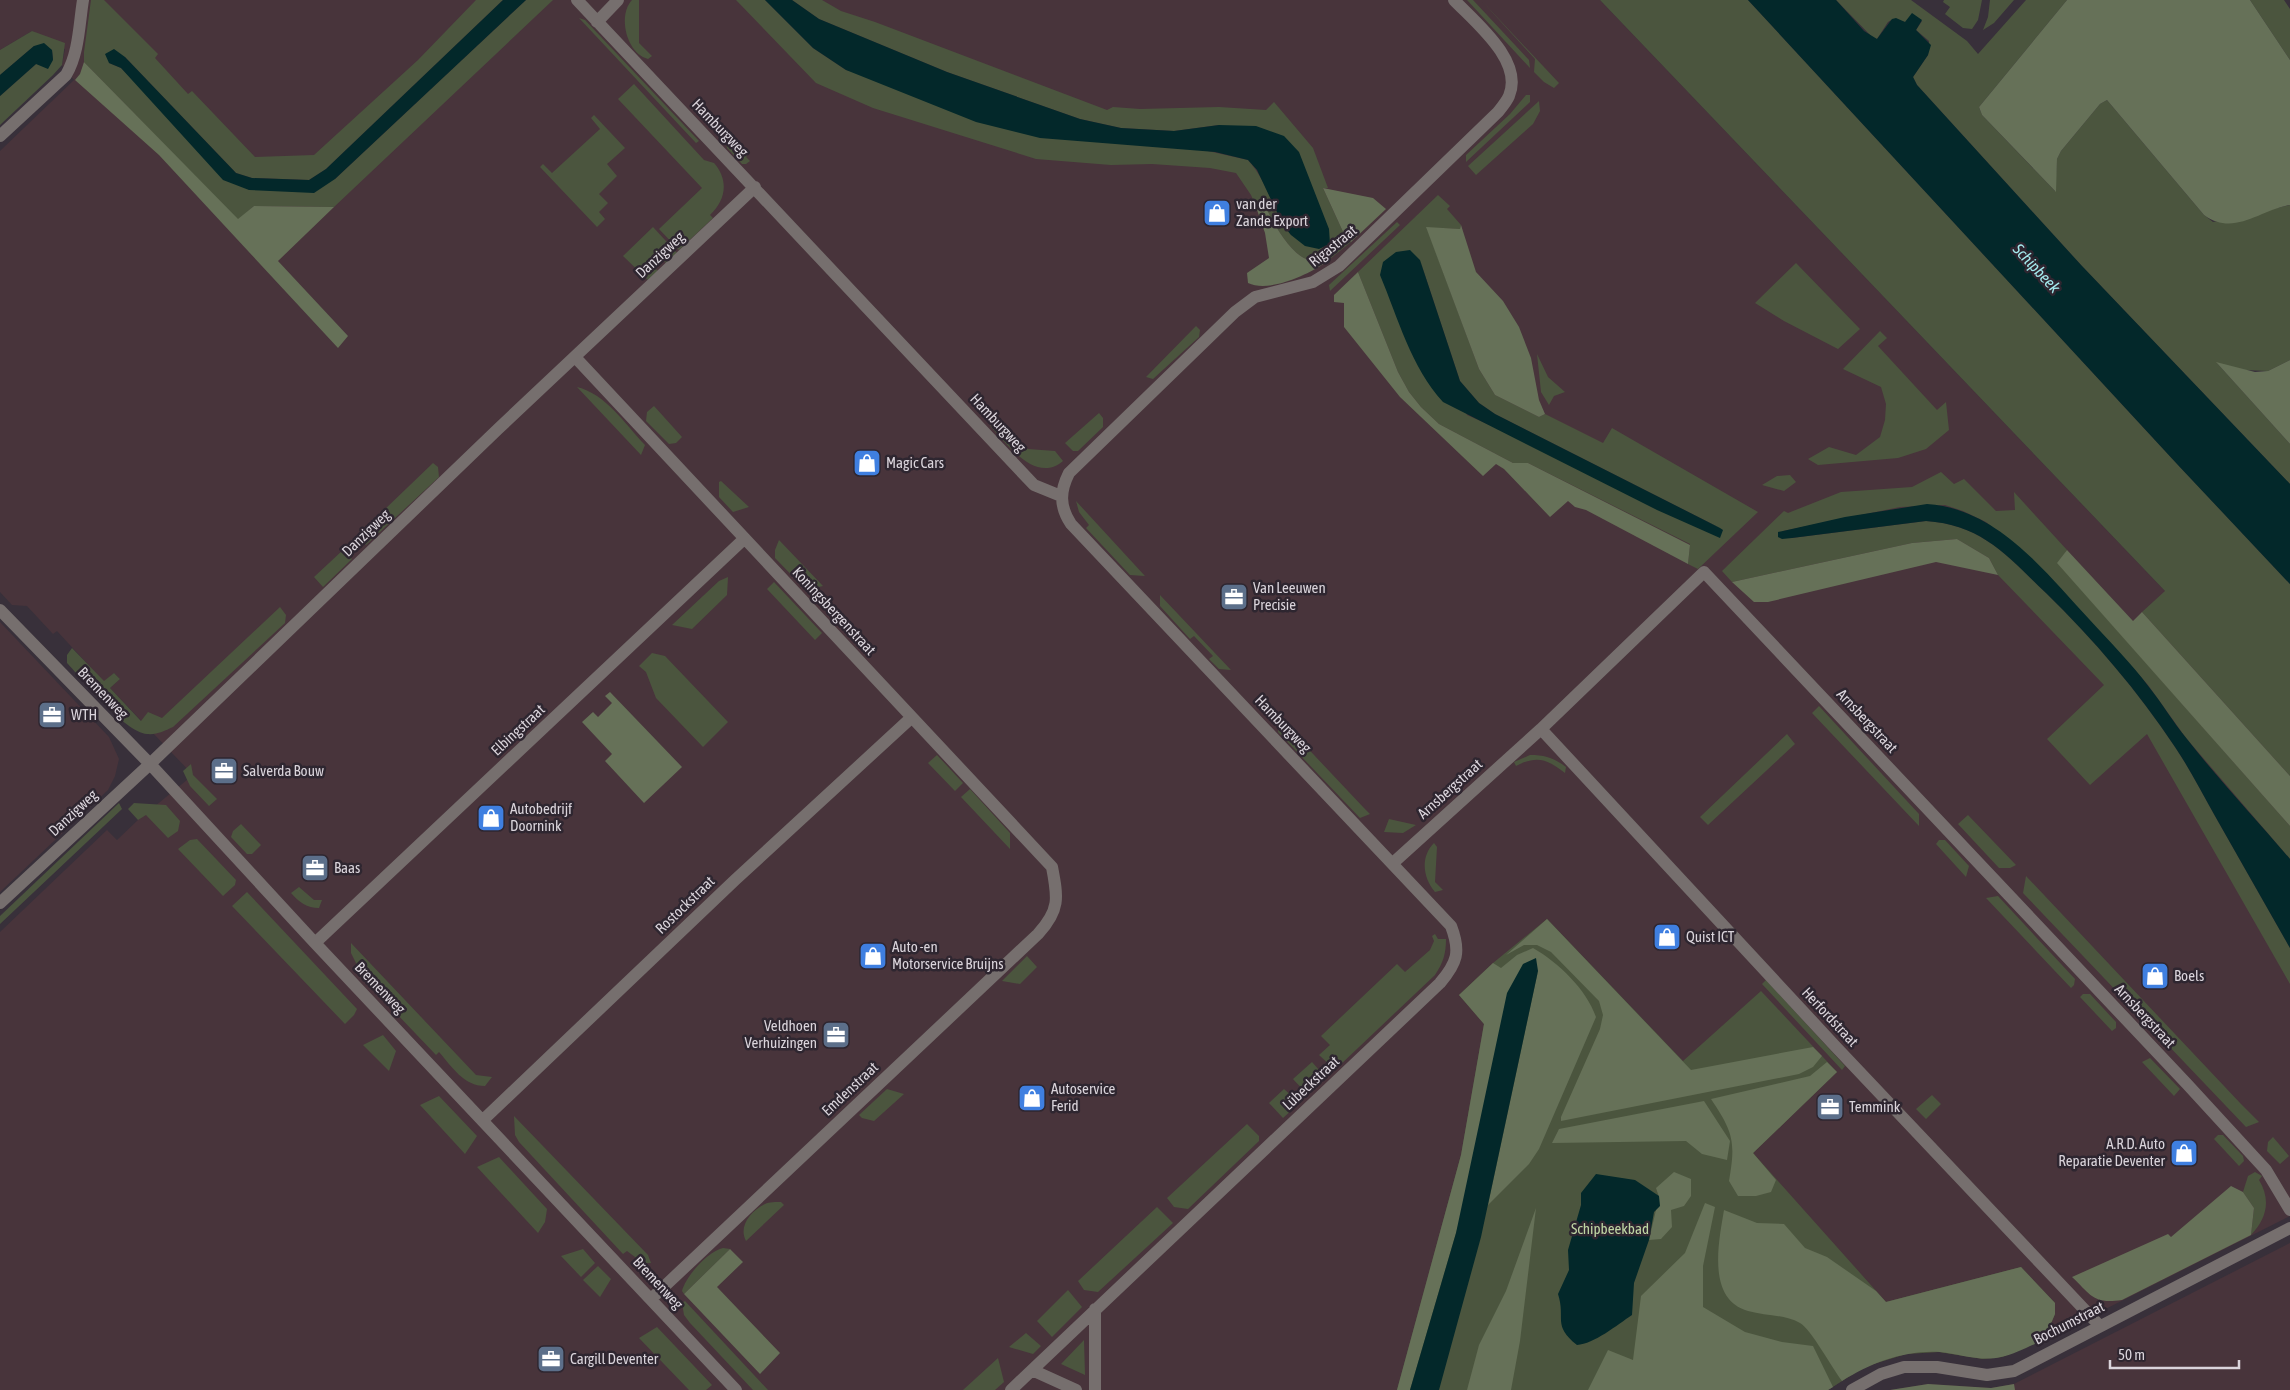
<svg xmlns="http://www.w3.org/2000/svg" width="2290" height="1390" font-family="'Asap Condensed',sans-serif">
	<style>
		.industrial { fill: #48343b }
		.green { fill: #4b553e; fill-rule: evenodd }
		.forest { fill: #667158 }
		.water { fill: #03282a }
		.lines { fill: none; stroke-linecap: round; stroke-linejoin: round }
		.minor { stroke: #766f6e; stroke-width: 12 }
		.labels { text-anchor: middle; stroke-width: 5; stroke-linejoin: round; paint-order: stroke }
		.street-label { font-size: 15px; fill: #dad4db; stroke: #2e2630 }
		.poi-label { font-size: 15px; fill: #dad4db; stroke: #2e2630; text-anchor: start }
		.park-label { font-size: 15px; fill: #bfd6a4; stroke: #2e2630 }
		.water-label { font-size: 16px; font-style: italic; fill: #a4ebee; stroke: #2e2630 }
	</style>
	<rect width="100%" height="100%" fill="#38303a"/>
	<path class="industrial" d="M0,0H1600L2165,591L2290,776V1216L2044,1340L2002,1357L1983,1359L1939,1352L1906,1354L1864,1367L1828,1390H0V932L107,830L117,840L138,820L193,775L110,688L120,679L114,673L104,682L57,631L53,634L27,606L12,605L0,592V151L74,80L62,65L65,49L32,31L0,50Z
		M0,622L109,737L119,759L115,776L108,790L0,892Z
		M2290,1243V1390H1890L1928,1384L1991,1388L2014,1384Z"/>
	<path class="green" d="M91,0H104L158,54L155,58L188,94L192,91L255,157L314,155L418,60L476,0H503L326,169L309,180L252,178L236,173L125,57L109,63L121,68L249,190L335,179L526,0H553L334,207L254,206L238,220L84,62V52Z
		M632,0H639V43L652,56L648,59C627,54 617,16 632,0Z
		M736,0H765L813,48L846,70L1248,160C1268,182 1273,212 1291,235L1328,240L1329,229L1219,125L1174,131L1121,128L1080,119L947,72L819,19L792,0H822L841,11L875,22L1107,110L1113,107L1140,109L1219,107L1266,110L1274,102L1313,148L1328,188H1323L1344,234L1351,242L1325,263C1320,262 1314,262 1309,260C1289,255 1269,216 1262,198L1255,204L1251,195L1236,173L1210,168L1152,164L1111,165L1036,159L873,108L816,83Z
		M1467,0H1473L1529,60L1530,68Z
		M1481,0L1559,83L1554,88L1544,82L1534,72L1535,59Z
		M1600,0H1748L2178,465L2290,584V776L2142,612L2165,591Z
		M1836,0H1911L1967,41L1978,54L2026,0H2067L1979,107L1982,115L2055,191L2057,159L2061,151L2100,104L2107,100L2204,215L2213,222L2290,205V360L2268,371L2243,370L2217,363L2290,444V484L2081,265L1917,85L1913,77L1928,55L1929,41L1916,30L1922,21L1905,22L1893,19L1888,22L1877,39L1873,38Z
		M1944,0H1982L1978,20L1972,29L1963,28L1945,14L1950,7L1943,2Z
		M1990,0H2014L1994,23L1983,30L1988,17Z
		M2250,0H2284L2290,9V60Z
		M579,18L585,20L699,141L696,143Z
		M32,31L65,43L62,65L53,75L0,125V96L36,64L53,59L52,50L34,46L0,75V50Z
		M634,84L704,160L714,163C729,180 726,200 710,215L713,218L679,250L659,229L702,188L618,99Z
		M1526,95H1530V102L1466,162V155L1510,114Z
		M1539,101L1540,111L1533,124L1476,175L1468,166Z
		M594,115L625,148L607,164L617,176L599,194L608,203L599,212L605,219L597,227L540,167L543,164L552,173L600,129L591,118Z
		M730,134L749,153L746,157L750,161L746,164H742L727,148L725,139Z
		M1438,195L1450,206L1447,209L1461,225L1460,229L1427,228L1479,369L1495,395L1539,417L1545,414L1603,443L1612,428L1758,512L1698,569L1688,564L1690,544L1528,463H1513L1439,424L1421,407L1409,392L1398,372L1358,272ZM1420,260L1460,381L1479,403L1495,414L1720,528L1467,415Z
		M1397,222L1400,225L1330,291L1329,285Z
		M653,227L677,253L666,263L663,260L655,268L658,271L648,280L623,256Z
		M1796,263L1860,329L1838,349L1784,321L1755,303Z
		M1196,326L1200,330L1199,337L1153,379L1146,377Z
		M1880,331L1887,338L1878,346L1937,410L1946,402L1949,430L1926,449L1898,458L1818,465L1808,459L1829,447L1856,455L1880,437L1885,420L1886,404L1881,387L1843,369Z
		M1537,354L1548,377L1565,392L1554,396L1549,405L1541,392Z
		M577,387C606,394 625,424 645,445L641,455Z
		M654,406L682,437L676,443L669,444L646,421L647,412Z
		M1099,413L1103,418V427L1078,451H1073L1065,443Z
		M996,419L1028,449L1055,451L1063,461C1036,484 1008,445 991,427L990,423Z
		M433,463L438,467L439,477L366,545L357,536Z
		M1941,472L1954,484L1964,479L1996,511L2015,510L2014,492L2067,550L2058,563L2290,826V859L2186,738L2148,685L2126,660L2043,570L1986,522L1963,511L1945,505L1900,507L1783,531L1778,537L1792,538L1926,521C1983,525 2007,556 2046,593C2094,640 2138,691 2175,747C2190,769 2202,793 2215,816C2240,860 2265,904 2290,948V984L2147,734L2090,785L2047,739L2104,685L1998,575L1989,558L1957,539L1912,543L1732,582L1722,571L1784,511L1788,513L1841,492L1912,487Z
		M1790,475L1796,482L1784,491L1762,485L1777,476Z
		M721,481L749,507L733,512L719,497V482Z
		M1076,501L1145,576L1130,575L1086,528L1089,525L1079,512Z
		M779,540L823,586L806,590L775,558V550Z
		M343,550L352,559L323,587L314,577Z
		M728,577L727,595L692,629L672,625L719,581Z
		M774,582L822,633L815,640L767,589Z
		M1160,595L1231,670L1219,669L1209,659L1213,656L1194,636L1190,639L1160,606Z
		M280,607L286,615L285,623L173,727C164,731 157,735 147,734C124,732 84,681 67,663V655L72,648L104,681L114,673L120,679L110,688L141,721L148,712L162,718Z
		M652,653L665,656L728,722L703,747L656,698L646,672L639,666Z
		M1819,706L1919,814V826L1812,713Z
		M1281,720L1364,808L1370,814L1360,818L1278,732Z
		M1787,734L1795,744L1708,825L1700,817Z
		M937,755L963,783L955,791L928,763Z
		M1530,755C1545,755 1554,758 1566,767L1565,773C1547,759 1537,755 1516,766L1514,762Z
		M191,764L193,775L217,799L209,806L190,786L183,771Z
		M970,789L1010,833V849L961,797Z
		M119,803L122,809L0,924V916Z
		M134,803L166,805L180,821L178,831L168,838L146,815L138,820L128,809Z
		M1968,815L2016,865L2010,868H1999L1958,824Z
		M1389,819L1416,825L1403,833L1384,832Z
		M241,824L261,845L252,854H247L231,837L233,831Z
		M197,839L236,880L235,885L223,896L178,849L190,840Z
		M1939,840H1945L1969,866L1966,877L1936,844Z
		M1434,843L1437,847L1435,882L1443,890L1435,892C1423,878 1420,857 1434,843Z
		M2026,876L2241,1104L2259,1122L2246,1127L2023,893Z
		M299,887L314,900H322L319,908C307,908 299,902 291,893Z
		M247,892L357,1009L354,1015L345,1024L232,906Z
		M1998,896L2075,979L2074,985L2071,988L1986,898Z
		M1547,919L1683,1061L1761,991L1837,1072L1753,1153L1886,1302L2021,1267L2055,1303V1314L2044,1340L2002,1357L1983,1359L1939,1352L1906,1354L1864,1367L1828,1390H1397L1461,1155L1484,1024L1459,995L1493,963Z
		M1435,934L1438,939H1446C1446,954 1443,963 1435,975L1339,1066H1331L1319,1055L1330,1045L1321,1036L1397,964L1405,972L1430,950L1434,941L1432,936Z
		M351,943L476,1075L492,1077L485,1086C464,1086 452,1067 439,1052L436,1055L353,968L357,965L351,953Z
		M1027,956L1037,967L1020,984L1002,981Z
		M1766,980L1845,1066L1842,1070L1762,984Z
		M2083,994H2090L2116,1022V1028L2112,1031L2080,997Z
		M383,1035L396,1051L389,1071L363,1045Z
		M2150,1058L2180,1089L2174,1096L2142,1062Z
		M1312,1062L1320,1071L1322,1082C1307,1094 1306,1093 1293,1079Z
		M887,1089L904,1094L874,1121L862,1118L859,1115Z
		M1284,1089L1294,1098V1108L1283,1118L1269,1103Z
		M1932,1095L1941,1104L1926,1119L1916,1109Z
		M439,1096L477,1136L465,1154L420,1105Z
		M514,1116L648,1255L651,1263H643L627,1251L623,1254L519,1142L515,1135Z
		M1247,1124L1259,1136V1141L1188,1209L1174,1207L1167,1198Z
		M2218,1135H2223L2243,1156L2244,1161L2239,1166L2214,1139Z
		M2273,1137L2289,1156L2280,1164L2267,1151L2268,1142Z
		M499,1157L547,1209L545,1222L538,1233L477,1167Z
		M2255,1172L2262,1176L2259,1180C2271,1200 2267,1218 2251,1235L2254,1208L2243,1192L2248,1176Z
		M781,1202L784,1205L746,1241C738,1226 751,1211 765,1204C769,1202 776,1202 781,1202Z
		M1157,1207L1173,1223L1098,1292L1084,1290L1078,1281Z
		M723,1248L730,1249L684,1294L682,1291C686,1276 707,1252 723,1248Z
		M583,1249L595,1263L581,1277L561,1256Z
		M598,1266L611,1279L600,1297L583,1280Z
		M1068,1290L1082,1307L1052,1337L1037,1321Z
		M685,1301L768,1390H753L690,1323L684,1315L682,1303Z
		M657,1327L712,1385L706,1390H689L639,1338Z
		M1026,1333L1041,1346L1033,1354L1009,1347Z
		M1084,1340L1085,1375L1061,1364Z
		M998,1358L1004,1382L995,1390H963Z"/>
	<path class="forest" d="M2067,0H2250L2290,60V205C2260,210 2234,237 2204,215L2107,100L2100,104L2061,151L2057,159L2056,192L1982,115L1979,107Z
		M84,62L238,219L254,206L334,207L278,261L348,336L338,348L159,155L75,80L80,74Z
		M1323,188L1373,198L1386,209L1351,242L1344,234Z
		M1262,198C1269,216 1289,255 1309,260C1314,262 1320,262 1325,263C1307,275 1269,293 1248,283L1247,273L1269,258L1265,233L1255,204Z
		M1461,225L1476,272L1503,301L1519,327L1531,358L1539,400L1545,414L1539,417L1495,395L1479,369L1426,227L1460,229Z
		M1358,272L1398,372L1409,392L1421,407L1439,424L1513,463H1528L1690,545L1688,564L1586,510L1575,507L1568,501L1550,517L1504,469L1496,464L1483,476L1400,397L1344,327V303L1334,302V295Z
		M2290,360V444L2216,362L2255,372L2268,371Z
		M1957,539L1989,558L1998,575L1936,562L1768,602H1754L1732,582L1912,543Z
		M2067,550L2133,621L2142,612L2290,776V826L2057,563Z
		M610,692L682,767L644,803L605,761L612,754L582,722L593,712L598,717L612,703L605,696Z
		M1547,919L1691,1070L1813,1047L1822,1056L1813,1067L1799,1074L1561,1121V1117L1600,1029L1603,1015L1599,1001L1551,952L1537,945H1524L1506,955Z
		M1533,948C1559,963 1586,989 1596,1017L1539,1149L1529,1164L1488,1205L1538,971L1456,1233L1410,1390H1397L1461,1155L1484,1024L1459,995L1493,963L1501,968L1517,955Z
		M1827,1062L1837,1072L1753,1153L1776,1180L1771,1192L1756,1196H1738L1729,1181C1736,1141 1733,1132 1711,1099L1810,1076Z
		M1704,1101L1730,1141L1727,1160L1702,1154L1686,1141L1552,1143L1559,1129Z
		M1674,1172L1691,1179V1196L1684,1206L1671,1210L1672,1227L1661,1239L1649,1240L1659,1197L1656,1188Z
		M2231,1186L2243,1192L2254,1208L2251,1235L2122,1300C2093,1304 2092,1296 2072,1277L2168,1234L2171,1237Z
		M1705,1203L1715,1207L1703,1266V1307L1745,1332L1782,1342L1813,1346L1833,1387L1828,1390H1588L1608,1350L1633,1360L1641,1296L1685,1253Z
		M1536,1208L1520,1341L1511,1390H1467L1479,1345L1506,1291Z
		M1724,1210L1757,1223L1784,1224L1805,1248L1827,1257L1876,1291L1886,1302L2021,1267L2055,1303V1314L2044,1340C2031,1345 2016,1354 2001,1357C1981,1362 1960,1354 1940,1352C1904,1350 1871,1363 1842,1381C1832,1368 1811,1329 1800,1323C1783,1314 1765,1316 1748,1311C1706,1299 1719,1241 1724,1210Z
		M730,1249L743,1262L717,1287L780,1353L760,1374L684,1294Z
		M1928,1384L1991,1388L2014,1384L2015,1390H1890Z"/>
	<path class="water" d="M503,0H526L335,179L314,193L249,190L223,180L121,68L109,63L105,54L114,49L125,57L236,173L252,178L309,180L326,169Z
		M765,0H792L819,19L947,72L1080,119L1121,128L1174,131L1219,125L1256,126L1284,136L1299,152L1329,229L1330,244L1319,249L1305,246L1291,235L1283,225L1257,170L1248,160L1215,152L1040,138L976,122L846,70L813,48Z
		M1748,0H1836L1864,31L1877,39L1892,19L1896,18L1905,22L1912,13L1922,20L1916,30L1931,45L1928,55L1913,77L1917,85L2081,265L2290,484V584L2178,465Z
		M44,43L52,50L53,60L48,69L36,64L0,96V75L34,46Z
		M1410,250L1420,260L1460,381L1479,403L1495,414L1720,528L1723,530L1720,538L1657,510L1443,402C1411,367 1398,318 1380,275L1383,262L1396,252Z
		M1927,504C1996,508 2045,571 2089,619C2109,641 2131,663 2149,687C2162,703 2173,722 2187,739C2219,780 2256,819 2290,859V948C2265,904 2240,860 2215,816C2202,793 2190,769 2175,747C2138,691 2094,640 2046,593C2007,556 1983,525 1926,521L1792,538L1782,539L1778,537V532L1783,531L1845,517Z
		M1536,958L1538,971L1481,1237L1439,1390H1410L1456,1233L1507,993L1523,964Z
		M1596,1174L1635,1180L1659,1196L1660,1206L1654,1212L1649,1240L1634,1283L1632,1315C1617,1325 1594,1344 1577,1345C1552,1325 1566,1319 1558,1294L1569,1270L1568,1250L1581,1205V1193Z"/>
	<g class="lines">
		<path class="minor" d="M577,0L1034,485L1061,496
			M597,22L618,0
			M0,136L66,75C79,53 79,25 83,0
			M575,357L1052,867C1058,898 1060,910 1038,934L651,1299
			M0,610L150,764L315,943L736,1390
			M1541,729L1836,1047L2099,1325
			M1393,863L1541,729L1704,572L2187,1084L2266,1170L2290,1210
			M0,903L150,764L498,429L755,187
			M315,943L744,539
			M483,1120L735,880L911,718
			M1032,1370L1076,1390
			M1011,1390L1440,983C1457,963 1461,952 1451,926L1071,524C1059,506 1060,491 1069,473L1235,312L1255,297L1313,282L1339,266L1498,112C1502,107 1507,101 1509,96C1524,61 1475,22 1454,0
			M1095,1390V1309
			M1852,1390L1881,1374L1904,1367H1937L1987,1375L2014,1371L2290,1228"/>
	</g>
	<defs>
		<symbol id="shop-square" viewBox="-11 -11 22 22"><rect x="-9" y="-9" width="18" height="18" rx="4" fill="#3f7fe0" stroke="#2e2630"/><path d="M-5-2.5h2.3a2.7 3.5 0 0 1 5.4 0H5L5.5 6h-11ZM-1.5-2.5h3a1.5 2.3 0 0 0-3 0Z" fill="#fff"/></symbol>
		<symbol id="office-square" viewBox="-11 -11 22 22"><rect x="-9" y="-9" width="18" height="18" rx="4" fill="#5c6f8a" stroke="#2e2630"/><path d="M-6-3h4V-5.5h4V-3h4V5H-6ZM-1-4.5V-3h2v-1.5ZM-6 0V1H6V0Z" fill="#fff"/></symbol>
	</defs>
	<g fill-rule="evenodd">
		<use href="#shop-square" x="1201" y="197" width="32" height="32"/>
		<use href="#shop-square" x="851" y="447" width="32" height="32"/>
		<use href="#office-square" x="1218" y="581" width="32" height="32"/>
		<use href="#office-square" x="36" y="699" width="32" height="32"/>
		<use href="#office-square" x="208" y="755" width="32" height="32"/>
		<use href="#shop-square" x="475" y="802" width="32" height="32"/>
		<use href="#office-square" x="299" y="852" width="32" height="32"/>
		<use href="#shop-square" x="1651" y="921" width="32" height="32"/>
		<use href="#shop-square" x="857" y="940" width="32" height="32"/>
		<use href="#shop-square" x="2139" y="960" width="32" height="32"/>
		<use href="#office-square" x="820" y="1019" width="32" height="32"/>
		<use href="#shop-square" x="1016" y="1082" width="32" height="32"/>
		<use href="#office-square" x="1814" y="1091" width="32" height="32"/>
		<use href="#shop-square" x="2168" y="1137" width="32" height="32"/>
		<use href="#office-square" x="535" y="1343" width="32" height="32"/>
	</g>
	<g class="labels">
		<g class="street-label">
			<text transform="translate(720 128) rotate(46)" y="5">Hamburgweg</text>
			<text transform="translate(1333 246) rotate(-39)" y="5">Rigastraat</text>
			<text transform="translate(660 255) rotate(-43)" y="5">Danzigweg</text>
			<text transform="translate(998 423) rotate(47)" y="5">Hamburgweg</text>
			<text transform="translate(366 533) rotate(-44)" y="5">Danzigweg</text>
			<text transform="translate(834 611) rotate(47)" y="5">Koningsbergenstraat</text>
			<text transform="translate(103 693) rotate(46)" y="5">Bremenweg</text>
			<text transform="translate(1867 721) rotate(47)" y="5">Arnsbergstraat</text>
			<text transform="translate(1283 724) rotate(46)" y="5">Hamburgweg</text>
			<text transform="translate(518 730) rotate(-43)" y="5">Elbingstraat</text>
			<text transform="translate(1450 789) rotate(-42)" y="5">Arnsbergstraat</text>
			<text transform="translate(73 813) rotate(-43)" y="5">Danzigweg</text>
			<text transform="translate(685 905) rotate(-44)" y="5">Rostockstraat</text>
			<text transform="translate(380 988) rotate(46)" y="5">Bremenweg</text>
			<text transform="translate(2145 1016) rotate(47)" y="5">Arnsbergstraat</text>
			<text transform="translate(1830 1017) rotate(47)" y="5">Herfordstraat</text>
			<text transform="translate(1311 1083) rotate(-43)" y="5">Lübeckstraat</text>
			<text transform="translate(850 1089) rotate(-43)" y="5">Emdenstraat</text>
			<text transform="translate(658 1283) rotate(47)" y="5">Bremenweg</text>
			<text transform="translate(2069 1323) rotate(-27)" y="5">Bochumstraat</text>
		</g>
		<g class="poi-label">
			<text x="1236" y="209">van der<tspan x="1236" dy="17">Zande Export</tspan></text>
			<text x="886" y="468">Magic Cars</text>
			<text x="1253" y="593">Van Leeuwen<tspan x="1253" dy="17">Precisie</tspan></text>
			<text x="71" y="720">WTH</text>
			<text x="243" y="776">Salverda Bouw</text>
			<text x="510" y="814">Autobedrijf<tspan x="510" dy="17">Doornink</tspan></text>
			<text x="334" y="873">Baas</text>
			<text x="1686" y="942">Quist ICT</text>
			<text x="892" y="952">Auto -en<tspan x="892" dy="17">Motorservice Bruijns</tspan></text>
			<text x="2174" y="981">Boels</text>
			<text x="817" y="1031" text-anchor="end">Veldhoen<tspan x="817" dy="17">Verhuizingen</tspan></text>
			<text x="1051" y="1094">Autoservice<tspan x="1051" dy="17">Ferid</tspan></text>
			<text x="1849" y="1112">Temmink</text>
			<text x="2165" y="1149" text-anchor="end">A.R.D. Auto<tspan x="2165" dy="17">Reparatie Deventer</tspan></text>
			<text x="570" y="1364">Cargill Deventer</text>
		</g>
		<g class="park-label">
			<text x="1610" y="1234">Schipbeekbad</text>
		</g>
		<g class="water-label">
			<text transform="translate(2037 268) rotate(47)" y="6">Schipbeek</text>
		</g>
	</g>
	<path d="M2110 1360v8h129v-8" fill="none" stroke="#dad4db" stroke-width="2.5"/>
	<text x="2118" y="1360" font-size="15" fill="#dad4db" stroke="#2e2630" stroke-width="4" paint-order="stroke">50 m</text>
</svg>
